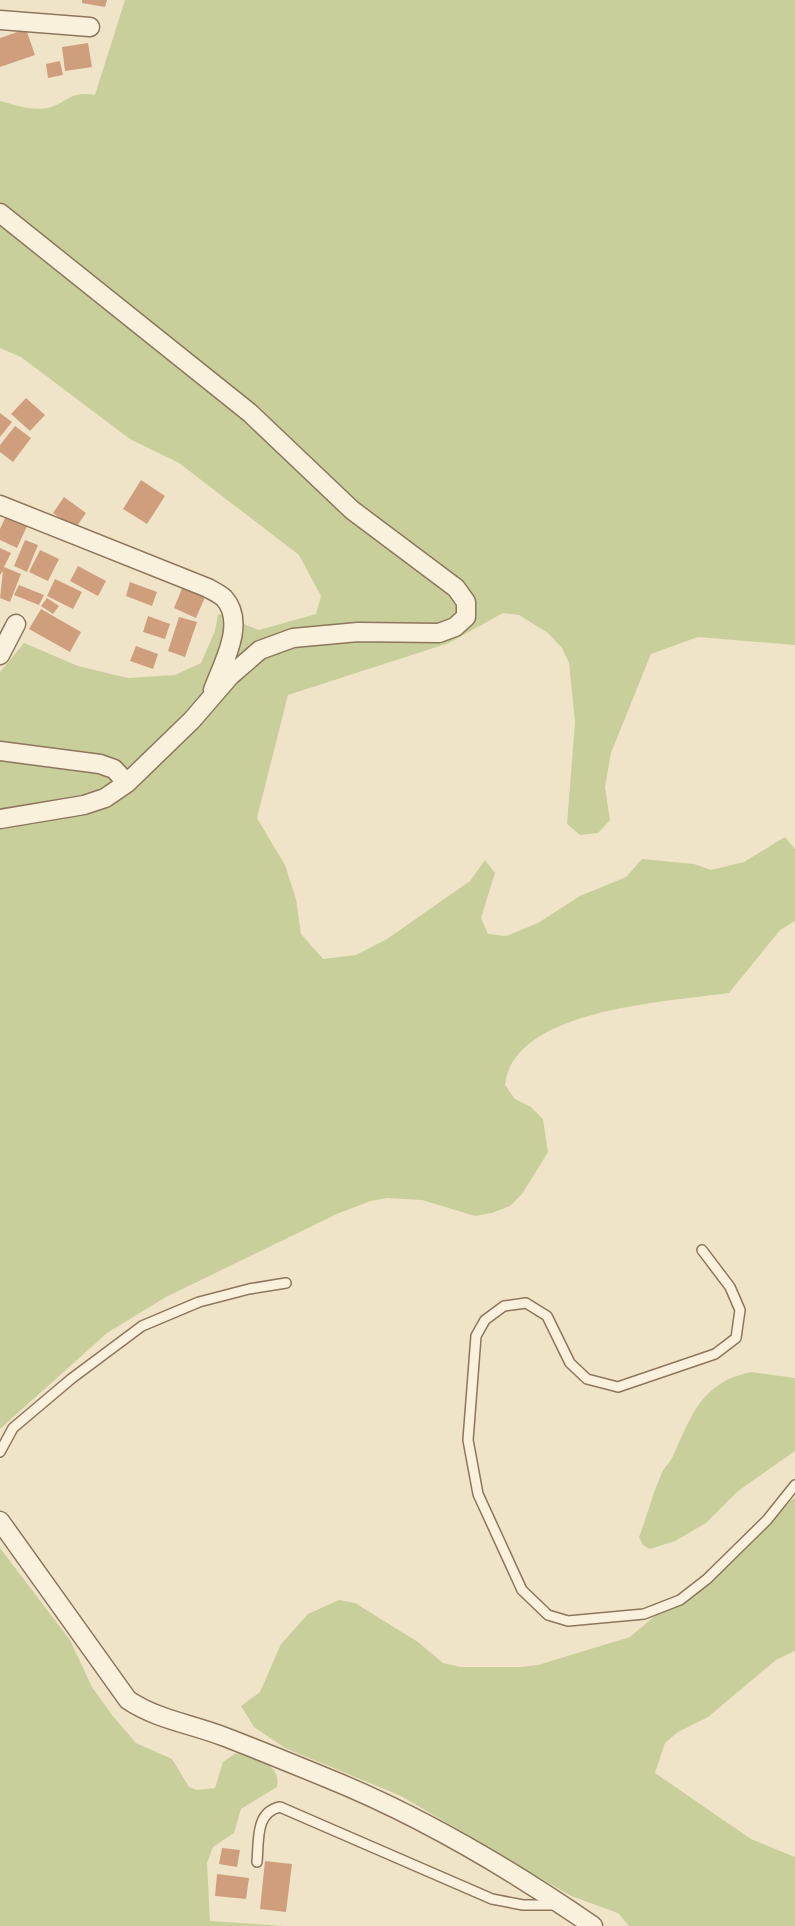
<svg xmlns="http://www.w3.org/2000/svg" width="795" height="1926" font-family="'PT Serif',serif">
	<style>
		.green { fill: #c9cf9b }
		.building { fill: #cf9f7d }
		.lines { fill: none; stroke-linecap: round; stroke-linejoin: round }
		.service-casing { stroke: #8d765c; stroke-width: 12 }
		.minor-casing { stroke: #8d765c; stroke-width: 21 }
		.service { stroke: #faf1dc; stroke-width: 9 }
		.minor { stroke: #faf1dc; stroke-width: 18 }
	</style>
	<rect width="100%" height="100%" fill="#f0e4c8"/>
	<path class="green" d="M125,0H795V645L698,637L651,654L611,753L605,787L610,820L598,833L580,835L567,824L575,722L569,663L562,648L548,633L519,615L503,613L449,643L288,695L257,818L285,865L296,899L301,934L323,959L356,955L387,939L470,881L485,860L495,873L481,918L488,934L506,936L538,923L580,896L626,877L642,859L694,864L711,870L744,862L785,837L795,849V921L780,930L729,993C669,1002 513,1008 505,1085L515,1099L531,1107L543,1119L548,1152L522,1194L510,1206L492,1213L475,1216L422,1200L387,1198L371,1201L339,1213L166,1297L107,1333L0,1429V672L24,643L78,666L128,678L175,675L201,663L215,631L218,614L259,630L316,614L321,596L299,555L179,463L130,439L21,357L0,348V101C16,105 30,111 47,108C68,103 69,90 95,95Z
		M751,1372L795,1378V1451L738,1491L706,1523L675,1541L650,1549L643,1545L639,1537C647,1517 652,1495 661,1475C663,1468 670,1463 673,1456C692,1414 702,1382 751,1372Z
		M795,1497V1651L776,1660L708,1717L678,1732L665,1743L655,1773L751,1839L795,1857V1926H629L618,1913L571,1896L401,1796L285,1748L254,1727L241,1706L260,1692L281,1644L308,1614L339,1600L355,1603L418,1642L443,1663L460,1667H521L538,1665L630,1637Z
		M0,1548L70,1640L92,1687L112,1715L136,1743L172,1759L189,1787L197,1790L215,1788L223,1762L236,1753C254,1759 282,1763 277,1787L241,1809L234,1833L213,1847L207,1863L210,1921L284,1926H0Z"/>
	<path class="building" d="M82,0H107L105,7L82,3Z
		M26,29L35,55L0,67V38Z
		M88,43L92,67L65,71L62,47Z
		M60,61L63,75L48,78L46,64Z
		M26,398L45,415L30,431L11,414Z
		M0,413L12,422L0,437Z
		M15,426L31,438L13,462L0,452V445Z
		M141,480L165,496L147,524L123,509Z
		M64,497L86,513L75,529L53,513Z
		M6,516L27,526L17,548L0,540V529Z
		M25,540L38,545L27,572L14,566Z
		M0,548L11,553L4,567L21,574L10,602L0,598L3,571L0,575Z
		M40,550L59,559L48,581L29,572Z
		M78,566L106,581L98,596L70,581Z
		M55,579L82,592L73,609L47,596Z
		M130,582L157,592L152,606L126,596Z
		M19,585L44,595L39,605L14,595Z
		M183,586L206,595L196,618L174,608Z
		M47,598L59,606L53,614L41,606Z
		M41,609L81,632L70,652L29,629Z
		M148,616L170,624L165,639L143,632Z
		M179,617L197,622L185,657L168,651Z
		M136,646L158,654L153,669L130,661Z
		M222,1848L240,1850L237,1867L219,1864Z
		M265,1861L292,1864L286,1912L260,1909Z
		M217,1874L249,1878L246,1899L215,1896Z"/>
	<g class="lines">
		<defs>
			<path id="service" d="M702,1250L730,1287L740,1310L736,1338L715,1354L618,1387L587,1379L570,1363L547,1316L526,1303L504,1306L485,1320L476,1336L468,1440L478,1494L522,1590L548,1615L568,1621L644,1614L680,1600L707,1579L767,1520L795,1485
				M0,1452L13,1428L71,1379L142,1326L199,1302L249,1289L286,1283
				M257,1862C259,1841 255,1812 280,1807L492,1899L523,1905H557"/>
			<path id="minor" d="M0,20L90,27
				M0,213L250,413L352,510L456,588L466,602V617L455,627L439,633L358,632L293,638L260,650L230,676L192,720L127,783L105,798L84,805L0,819
				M0,505L208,588C213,591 220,594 224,598C247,623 222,665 213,690
				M0,655L16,624
				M0,751L100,764L114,769L127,783
				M0,1521L128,1700C158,1720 192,1724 225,1737C259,1750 293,1764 327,1778C421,1816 509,1868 593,1926"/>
		</defs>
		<use href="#service" class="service-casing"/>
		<use href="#minor" class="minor-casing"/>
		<use href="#service" class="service"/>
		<use href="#minor" class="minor"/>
	</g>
</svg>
